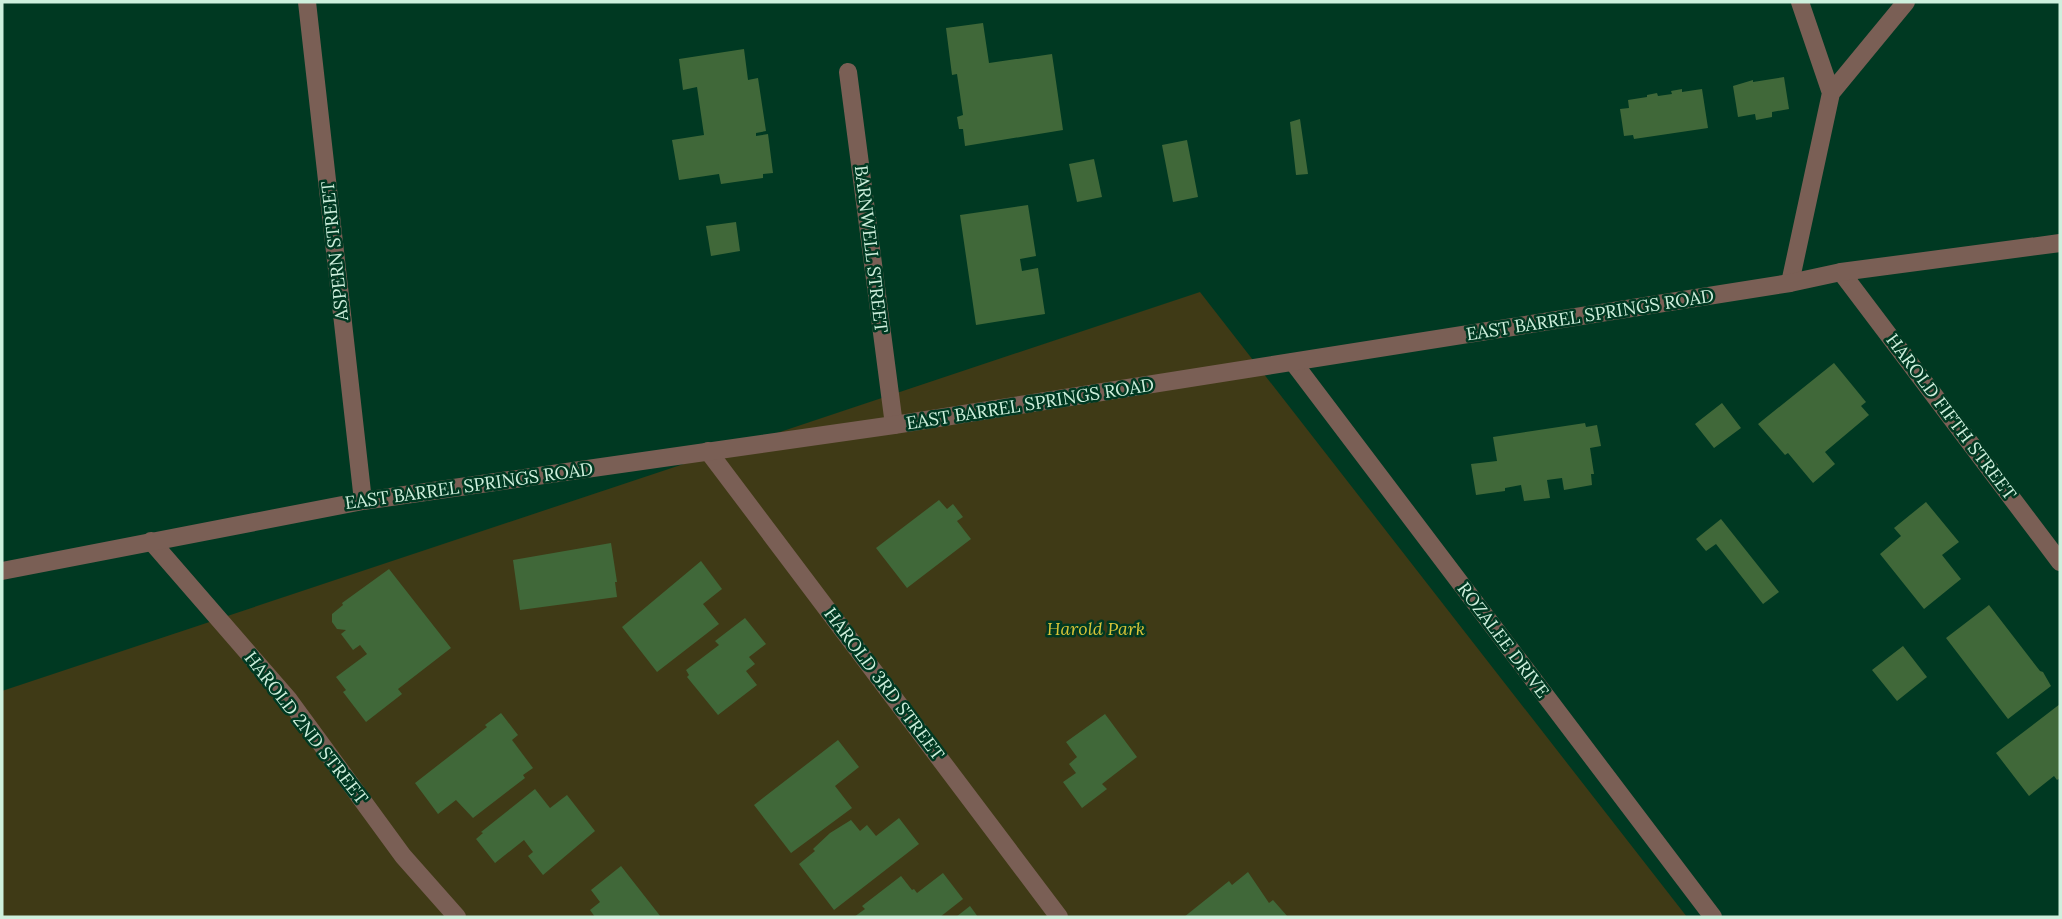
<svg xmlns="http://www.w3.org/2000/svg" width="2062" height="919" font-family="Lora,serif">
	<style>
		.green { fill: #3f3a16 }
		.building { fill: #406839 }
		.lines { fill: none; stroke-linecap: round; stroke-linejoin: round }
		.service { stroke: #7a5f55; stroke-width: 18 }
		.minor { stroke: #7a5f55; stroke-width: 18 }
		.tertiary { stroke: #7a5f55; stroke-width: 18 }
		.labels { text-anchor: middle; stroke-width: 5; stroke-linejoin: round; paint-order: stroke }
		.street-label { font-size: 18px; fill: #cef0dd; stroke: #003922 }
		.park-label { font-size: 18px; font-style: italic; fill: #d8c438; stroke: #003922 }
	</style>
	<rect width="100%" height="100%" fill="#003922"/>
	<path class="green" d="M1200,292L1687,917H2V691Z"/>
	<path class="building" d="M983,23L989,63L1052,54L1063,130L965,146L963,129H959L957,117L963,115L957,74L952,75L946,28Z
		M744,49L748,80L758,78L766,131L756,133V136L768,134L773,173L763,174V178L721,184L719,174L679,180L672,140L704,135L697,87L683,90L679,59Z
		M1784,77L1789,109L1772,112V117L1756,120L1755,114L1738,117L1733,86L1753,80V82Z
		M1682,89V92L1702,89L1708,128L1634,139L1633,135L1624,136L1620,109L1629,108L1628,100L1647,97V95L1657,93L1658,96L1672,94L1671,91Z
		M1300,119L1308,174L1296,175L1290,122Z
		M1187,140L1198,197L1173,202L1162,145Z
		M1094,159L1102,197L1077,202L1069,164Z
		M1028,205L1036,256L1020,259L1022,271L1038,268L1045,314L976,325L960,215Z
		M736,222L740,251L711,256L706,226Z
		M1834,363L1866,402L1861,406L1869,415L1825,452L1835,464L1813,483L1788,453L1785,455L1758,424Z
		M1722,403L1741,428L1714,448L1695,424Z
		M1585,423L1586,427L1597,425L1601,446L1590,448L1594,474H1591L1592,485L1564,490L1562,478L1547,480L1550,498L1524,501L1521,485L1505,488V491L1476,495L1471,464L1497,461L1493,437Z
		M939,500L947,509L953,504L963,517L957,521L971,539L907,588L876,548Z
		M1926,502L1959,542L1942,555L1961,579L1924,609L1880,554L1901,536L1894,528Z
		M1721,519L1779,592L1763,604L1716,544L1706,551L1696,539Z
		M611,543L617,582H615L617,597L520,610L513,560Z
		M701,561L722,589L703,604L719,624L657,672L622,627Z
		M389,569L451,648L398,689L402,694L366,722L343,692L346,690L336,677L367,654L360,645L353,650L341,634L346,630L337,629L332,622V614L343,605L342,603Z
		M1989,605L2040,671L2043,672L2051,686L2008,719L1946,638Z
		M745,618L766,644L749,657L755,664L746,671L757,685L718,715L687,677L689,675L686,670L719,645L715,641Z
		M1903,646L1927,677L1897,701L1872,670Z
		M2060,704V778L2057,780L2054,776L2029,796L1996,753Z
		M501,713L518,735L512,740L533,768L523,775L525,778L473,818L456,800L438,814L415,783L487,727L485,725Z
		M1105,714L1137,757L1102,784L1107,789L1082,808L1063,782L1076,773L1069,764L1077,757L1066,742Z
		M838,740L859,767L835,786L852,808L791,853L754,805Z
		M535,789L550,808L567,795L595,831L543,875L528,856L533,852L524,840L495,863L476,839L483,833L481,832Z
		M899,818L919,844L834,910L799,864L815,851L813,849L830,833L851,820L860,831L867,825L876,836Z
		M621,866L661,917H595L590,910L600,902L591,890Z
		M1248,872L1269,903L1273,900L1288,917H1184L1229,881L1232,885Z
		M943,873L963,899L940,917H854L865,909L862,906L901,876L912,890L914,889L917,893Z
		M970,906L978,917H956Z"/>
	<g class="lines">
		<path class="service" d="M1831,93L1906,2
			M1790,283L1831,93L1800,2
			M151,541L289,700L403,856L457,917"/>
		<path class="minor" d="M307,2L363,501
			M848,72L894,425
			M1841,272L2060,562
			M1293,362L1713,917
			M708,451L1059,917"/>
		<path class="tertiary" d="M2,571L363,501L894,425L1790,283L1841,272L2060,243"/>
	</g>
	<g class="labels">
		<g class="street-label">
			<text transform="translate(871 249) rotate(83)" y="6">BARNWELL STREET</text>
			<text transform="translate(335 251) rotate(-96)" y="6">ASPERN STREET</text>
			<text transform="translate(1590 315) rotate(-9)" y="6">EAST BARREL SPRINGS ROAD</text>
			<text transform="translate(1030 404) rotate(-9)" y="6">EAST BARREL SPRINGS ROAD</text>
			<text transform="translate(1951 417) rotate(53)" y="6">HAROLD FIFTH STREET</text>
			<text transform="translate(469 486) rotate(-8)" y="6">EAST BARREL SPRINGS ROAD</text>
			<text transform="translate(1503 640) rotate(53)" y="6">ROZALEE DRIVE</text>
			<text transform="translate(884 684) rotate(53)" y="6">HAROLD 3RD STREET</text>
			<text transform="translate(306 728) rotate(52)" y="6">HAROLD 2ND STREET</text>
		</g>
		<g class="park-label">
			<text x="1096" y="635">Harold Park</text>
		</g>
	</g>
	<rect width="2062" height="919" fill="none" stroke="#cef0dd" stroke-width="7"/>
</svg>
